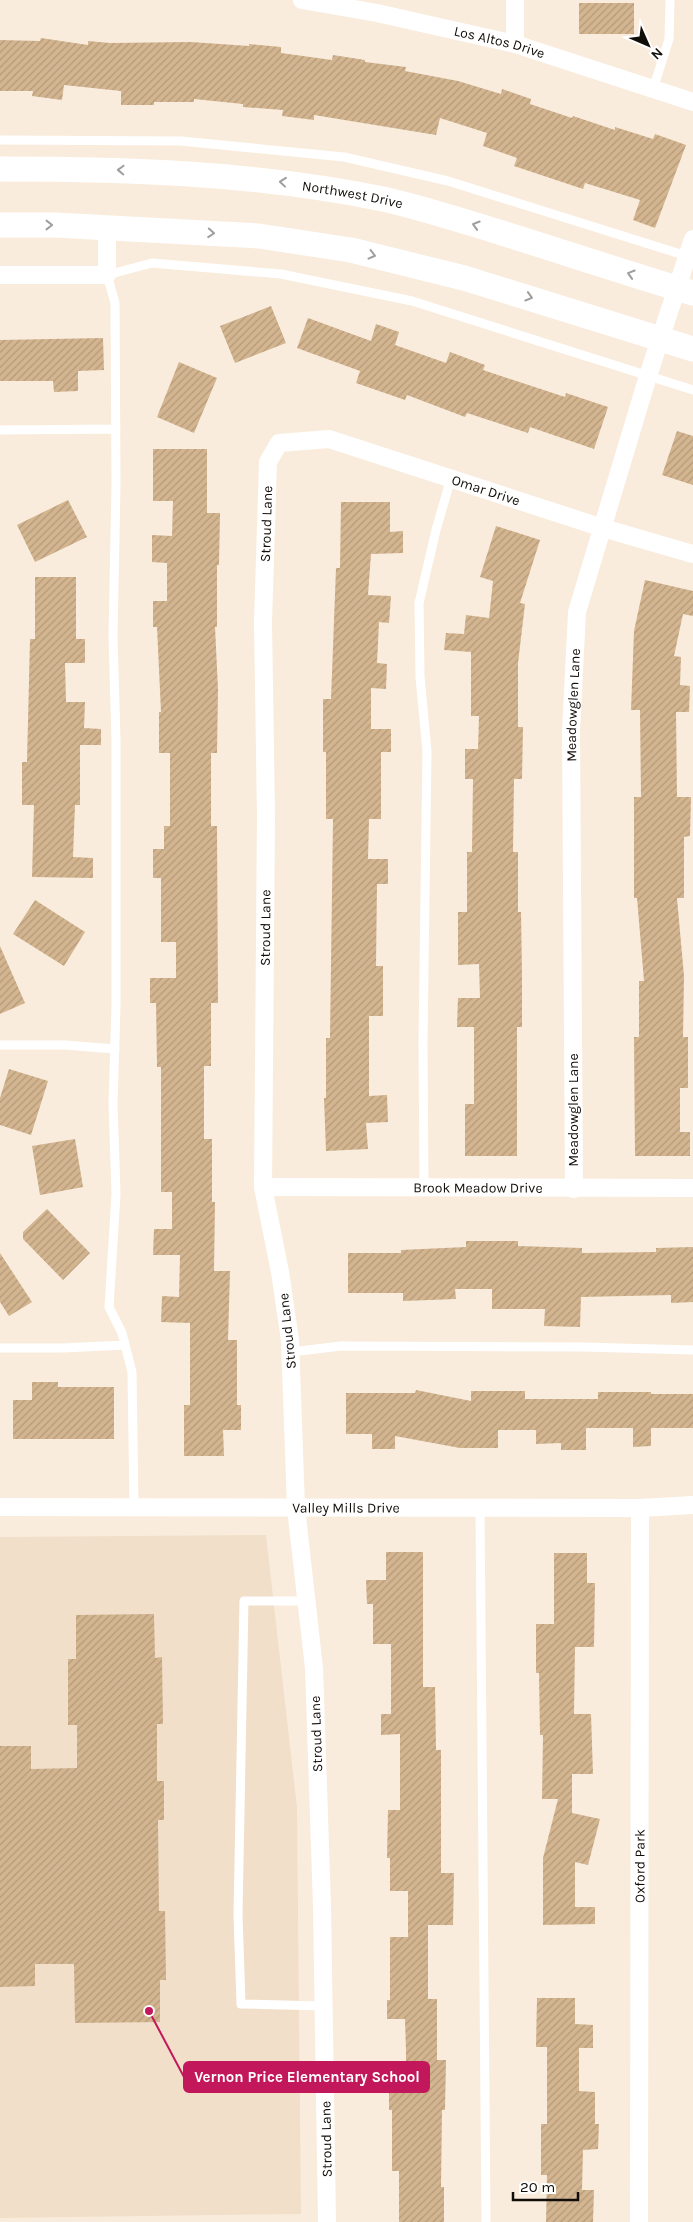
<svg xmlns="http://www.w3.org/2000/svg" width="693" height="2222" font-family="Karla,sans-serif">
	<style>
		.built { fill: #f1dfc9 }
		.building { fill: url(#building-hatch) }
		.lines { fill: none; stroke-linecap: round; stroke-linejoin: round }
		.service { stroke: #fff; stroke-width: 9 }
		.minor { stroke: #fff; stroke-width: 18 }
		.secondary { stroke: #fff; stroke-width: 25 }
		.oneway { stroke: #a09e9c }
		.labels { text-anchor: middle; stroke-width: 4; stroke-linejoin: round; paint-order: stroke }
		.street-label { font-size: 14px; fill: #110d08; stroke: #fff }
		.leader { fill: none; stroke: #c2185b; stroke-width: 2 }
		.callout-dot { fill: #c2185b; stroke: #fff; stroke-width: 2 }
		.callout { fill: #c2185b; stroke: #c2185b; stroke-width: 2 }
		.callout-label { font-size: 15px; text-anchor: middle; font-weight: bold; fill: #fff }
	</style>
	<defs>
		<pattern id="building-hatch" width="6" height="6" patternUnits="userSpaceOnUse" patternTransform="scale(1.25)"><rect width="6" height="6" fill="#d3b590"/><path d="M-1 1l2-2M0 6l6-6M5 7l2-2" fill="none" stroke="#b49a7b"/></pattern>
	</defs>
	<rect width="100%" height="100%" fill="#faecdc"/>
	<path class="built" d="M266,1535L297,1807L301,2214L0,2218V1537Z"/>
	<path class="building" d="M579,3H634V34H579Z
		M41,38L88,45V41L110,43L191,42L249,46V44L281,47V53L332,60L333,55L365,60V62L406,67L405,71L458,81L501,94L502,89L531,99L530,104L572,118L573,116L615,130V127L653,139L655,134L686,145L655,228L633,220L640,200L585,183L583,189L514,166L517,158L483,146L487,133L440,118L436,135L314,115V120L282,116L283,110L243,107V104L194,99V102H154V105H121V91L64,85L62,100L32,96L33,91H0V40L40,41Z
		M271,306L286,343L235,363L220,326Z
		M308,318L371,341L376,324L399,332L395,345L446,363L450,352L485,365L483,370L565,397L566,393L608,407L594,449L530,427L528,433L467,413L465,417L407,395L405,400L356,383L360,371L297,348Z
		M103,338L104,370L78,371V391L54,392L53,381H0V340Z
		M179,362L217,378L194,433L157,417Z
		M677,431L693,436V485L662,475Z
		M153,449H207V513H220L219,565H217V627H215L218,689L217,753H211V826H217L218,1003H211V1066H204V1139H212V1202H215L214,1271H230L228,1340H237V1405H241V1430H223L224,1456H184V1405H190V1323L161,1322L162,1296L179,1297L180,1255H153L154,1229H172V1192H161V1067H157L156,1003H150V978H176V942H161V878H153V849H164V826H170V753H159V712H161L157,627H153V601H167V563L152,562V535L172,536L173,501H153Z
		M68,500L87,537L35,562L17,525Z
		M341,502H390V532L403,531V553L371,554L368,595L391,596L389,623L379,622L377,663L387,664L386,689L371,688V729H391V752H381V819H369L368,859H388V884H377L376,966H383V1016H369V1096L387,1095L388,1122L366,1123L368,1149L326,1151L324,1098H326V1038H330L333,819H326V752H323V699H331L336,568H340Z
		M496,526L540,540L520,603L525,604L518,663V727H523L522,779H514L513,852H518V912H521L522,975V1027H517V1156H465V1104H474V1027H457L458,998H480L479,964L458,965V912H467V852H472L473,779H465V749H478L479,716H471V652L444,650L446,633L464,634L466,615L489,618L493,581L480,577Z
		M35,577H76V639H85V663H65L66,702H85L84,728L101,729V745H80V805H75L73,857L93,858V878L32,877L34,805H22V762H27L30,639H35Z
		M645,580L693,591V616L683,614L674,656L681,657L680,685L690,686L689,712H676L677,797H691L690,836L684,837V898H677L684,976L683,1037H688V1088H680V1132H690V1156H635L634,1037H639V981H644L637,898H634V797H641L640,710H631L634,631Z
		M35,900L85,932L64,966L13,934Z
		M0,946L25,1003L0,1014Z
		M9,1069L48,1081L31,1135L0,1125V1098Z
		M75,1139L83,1187L40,1195L32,1146Z
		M47,1209L90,1253L63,1280L23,1239V1232Z
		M466,1241H518V1246L582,1248V1253L656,1252V1248L693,1247V1302L671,1303V1295L581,1297L580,1327L544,1326L545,1309H492V1289H455L456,1299L403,1301V1293H348V1253H401V1250L466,1247Z
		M0,1253L32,1302L9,1316L0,1302Z
		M32,1382H58V1387H114V1439H13V1400H32Z
		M416,1390L471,1401V1391H525V1399H598V1392H651V1394H693V1428H651V1446L633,1447V1428H586V1450H561V1443L536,1444V1430H498V1448H460L395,1436V1449H372V1434H346V1393H415Z
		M386,1552H423V1687H435L436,1750H441V1873H454L453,1925H428V1999H437V2060H446L445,2110H442L441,2187H444V2222H399V2171H392V2110H389V2086H406V2051L405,2019H387V2000H390V1937H408V1891H390V1858H387L388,1810H400V1734L381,1735V1714H391V1644H373V1604H367L366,1580H386Z
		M554,1553H587V1583H595L594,1647H575L574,1714H591L593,1774H572V1813L600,1819L588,1865L575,1862V1907H595V1924L543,1925V1858L558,1799H542L543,1735H540L539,1673H536V1624H554Z
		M154,1614L155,1658L162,1657L163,1724H157V1781H164V1820H158L159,1911H165L166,1980H160V2022L75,2023L74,1964H35V1986L0,1987V1746H31V1769L77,1768V1725H68V1659H76V1615Z
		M537,1998H575V2024L593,2025V2048H579V2091L595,2092V2124H599L598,2149L583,2150L582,2190H594L593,2222H546L547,2175H541V2124H547V2047H536Z"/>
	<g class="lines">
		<path class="service" d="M653,89L669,39L670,0
			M0,140L181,141L344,157L448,181L690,257
			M0,430L116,429
			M0,1045H65L115,1049
			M424,1188L423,1042L427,751L420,677L419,603L436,530L451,478
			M0,1348H63L125,1345
			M291,1352L341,1346L584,1347L693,1350
			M134,1507L132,1372L122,1333L109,1307L116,1194L113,1104L116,1006V741L113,636L116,485L115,303L107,275L152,263L281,274L412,301L693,390
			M480,1508L486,2222
			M306,1601H244L238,1915L241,2004L324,2006"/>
		<g class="minor">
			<path id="s1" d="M302,0L377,13L515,44L693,102"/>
			<path d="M515,44V0"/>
			<path d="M0,275H107V227"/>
			<path id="s2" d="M263,1187L693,1188"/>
			<path id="s3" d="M574,1189L571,731L577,612L648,376L693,239"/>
			<path id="s4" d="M0,1507L640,1508L693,1505"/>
			<path id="s5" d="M327,2222L322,1906L314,1668L296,1508L290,1340L280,1272L263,1187L266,816L263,622L268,462L279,443L329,439L603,528L693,554"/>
			<path id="s6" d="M639,2222L640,1508"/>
		</g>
		<g class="secondary">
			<path id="s7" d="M0,169C129,169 256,173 383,199C423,208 463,221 502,233C566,253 629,274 693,293"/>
			<path d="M0,225H55L259,236L351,250L464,278L693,349"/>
		</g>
	</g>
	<defs><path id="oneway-chevron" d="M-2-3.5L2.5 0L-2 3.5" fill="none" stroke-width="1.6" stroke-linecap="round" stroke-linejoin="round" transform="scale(1.25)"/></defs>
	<g class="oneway">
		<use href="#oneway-chevron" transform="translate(121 170) rotate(-178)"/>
		<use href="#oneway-chevron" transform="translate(283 182) rotate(-174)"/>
		<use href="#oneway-chevron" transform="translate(49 225)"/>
		<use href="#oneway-chevron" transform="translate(476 225) rotate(-163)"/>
		<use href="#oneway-chevron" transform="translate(211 233) rotate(4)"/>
		<use href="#oneway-chevron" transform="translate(372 255) rotate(14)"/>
		<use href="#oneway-chevron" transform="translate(631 274) rotate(-163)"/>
		<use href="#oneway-chevron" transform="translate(529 297) rotate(17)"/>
	</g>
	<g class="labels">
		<g class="street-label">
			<text dy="5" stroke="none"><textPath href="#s1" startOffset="202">Los Altos Drive</textPath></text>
			<text dy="5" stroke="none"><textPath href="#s7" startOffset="354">Northwest Drive</textPath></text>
			<text dy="5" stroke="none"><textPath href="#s5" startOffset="2001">Omar Drive</textPath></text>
			<text dy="5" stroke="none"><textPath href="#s5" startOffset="1702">Stroud Lane</textPath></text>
			<text dy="5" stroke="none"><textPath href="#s3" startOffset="484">Meadowglen Lane</textPath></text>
			<text dy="5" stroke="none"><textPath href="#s5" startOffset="1298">Stroud Lane</textPath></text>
			<text transform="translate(573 1110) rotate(-90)" y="5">Meadowglen Lane</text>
			<text dy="5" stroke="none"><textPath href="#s2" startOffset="215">Brook Meadow Drive</textPath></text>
			<text transform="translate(287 1331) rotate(-96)" y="5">Stroud Lane</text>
			<text dy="5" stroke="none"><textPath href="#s4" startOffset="346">Valley Mills Drive</textPath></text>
			<text transform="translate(316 1734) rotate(-92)" y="5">Stroud Lane</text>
			<text dy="5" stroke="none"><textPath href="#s6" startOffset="356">Oxford Park</textPath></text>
			<text transform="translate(326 2139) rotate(-91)" y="5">Stroud Lane</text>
		</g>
	</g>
	<path class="leader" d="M149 2011L184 2077"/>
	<circle class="callout-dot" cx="149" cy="2011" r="5"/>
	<rect class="callout" x="184" y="2062" width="245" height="30" rx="5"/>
	<g class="callout-label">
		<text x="307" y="2082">Vernon Price Elementary School</text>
	</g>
	<g transform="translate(648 45) rotate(135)" stroke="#ffffff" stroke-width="4" paint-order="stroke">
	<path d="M0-4L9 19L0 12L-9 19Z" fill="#110d08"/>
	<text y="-8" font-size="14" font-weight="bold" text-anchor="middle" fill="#110d08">N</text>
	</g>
	<path d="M513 2192v8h65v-8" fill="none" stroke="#110d08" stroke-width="2.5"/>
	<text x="520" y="2192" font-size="15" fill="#110d08" stroke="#ffffff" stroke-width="4" paint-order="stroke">20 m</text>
</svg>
